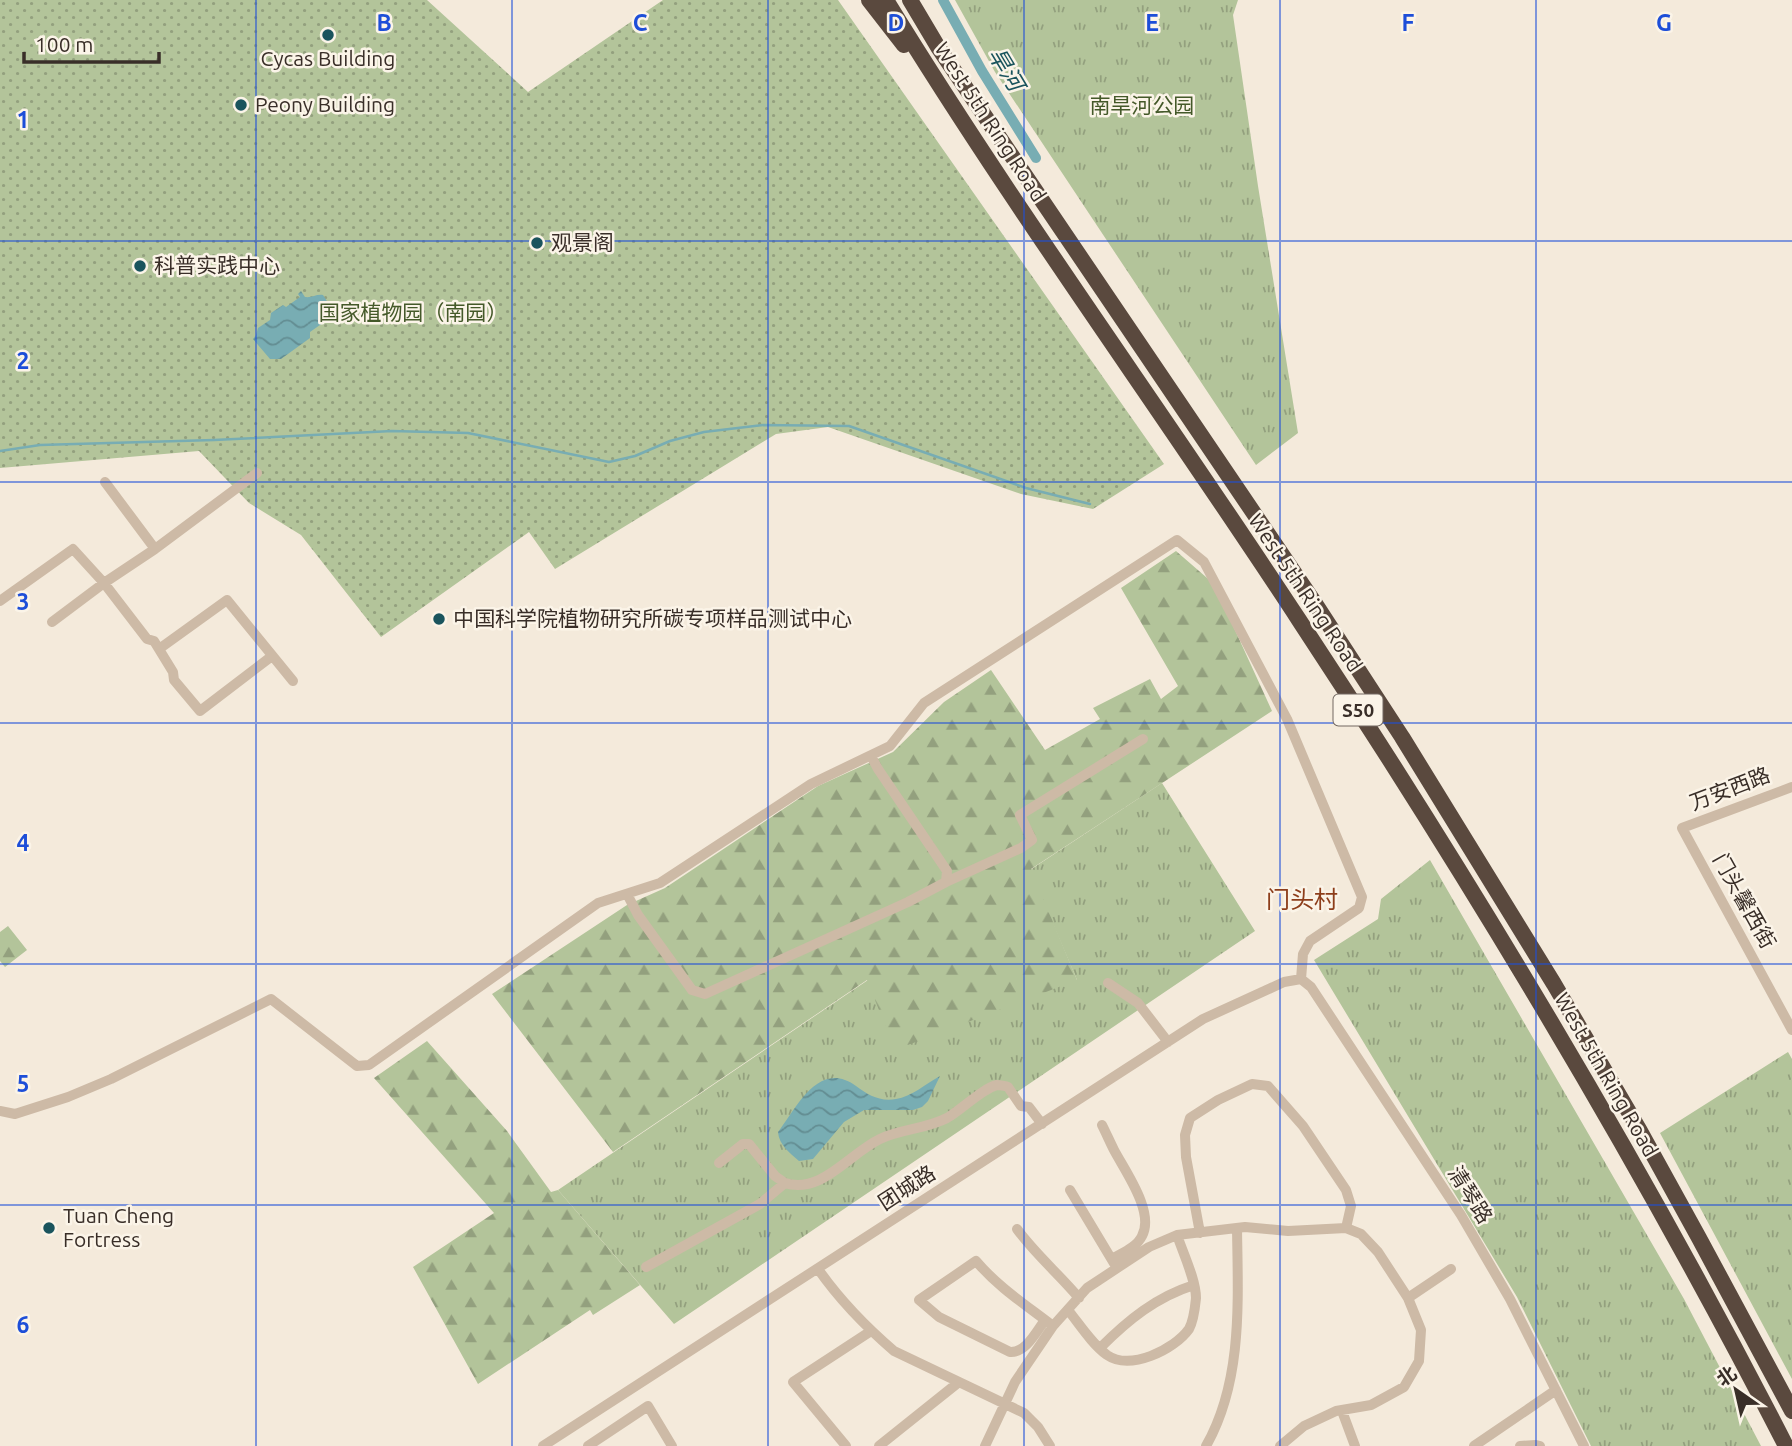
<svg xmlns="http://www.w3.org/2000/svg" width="1792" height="1446" font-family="Ubuntu,'Noto Sans SC',sans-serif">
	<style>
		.grass { fill: url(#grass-tufts) }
		.forest { fill: url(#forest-firs) }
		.garden { fill: url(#garden-dots) }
		.water { fill: url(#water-waves) }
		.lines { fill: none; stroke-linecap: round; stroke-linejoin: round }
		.stream { stroke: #78adb3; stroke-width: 2.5 }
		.canal { stroke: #78adb3; stroke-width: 10 }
		.minor { stroke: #cdbaa6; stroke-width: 10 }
		.highway { stroke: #5a493e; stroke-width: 16 }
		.grid { fill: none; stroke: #1d4ed8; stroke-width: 2; stroke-opacity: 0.55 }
		.poi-dot { fill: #1a545d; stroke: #fbf4e8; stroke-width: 2.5 }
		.labels { text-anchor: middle; stroke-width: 5; stroke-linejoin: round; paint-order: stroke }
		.shield { fill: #fbf4e8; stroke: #736962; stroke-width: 2 }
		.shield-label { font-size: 19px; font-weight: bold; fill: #392e28 }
		.poi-label { font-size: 21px; fill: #392e28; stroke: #fbf4e8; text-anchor: start }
		.park-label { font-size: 21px; fill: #445929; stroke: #fbf4e8 }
		.street-label { font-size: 21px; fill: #392e28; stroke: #fbf4e8 }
		.water-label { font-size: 23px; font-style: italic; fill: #1a545d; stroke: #fbf4e8 }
		.quarter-label { font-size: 24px; fill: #8d3e1b; stroke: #fbf4e8 }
		.grid-label { font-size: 23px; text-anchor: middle; font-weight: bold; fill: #1d4ed8; stroke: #fbf4e8; stroke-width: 5; stroke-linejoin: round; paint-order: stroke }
	</style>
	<defs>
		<pattern id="grass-tufts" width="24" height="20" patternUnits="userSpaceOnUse" patternTransform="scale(1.75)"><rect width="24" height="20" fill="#b3c49a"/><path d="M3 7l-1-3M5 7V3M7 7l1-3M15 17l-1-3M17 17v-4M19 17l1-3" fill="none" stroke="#93a07e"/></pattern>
		<pattern id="forest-firs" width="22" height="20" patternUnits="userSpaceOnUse" patternTransform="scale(1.75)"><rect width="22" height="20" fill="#b3c49a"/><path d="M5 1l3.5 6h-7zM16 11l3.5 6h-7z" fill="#93a07e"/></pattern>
		<pattern id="garden-dots" width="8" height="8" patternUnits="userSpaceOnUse" patternTransform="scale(1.75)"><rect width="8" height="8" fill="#b3c49a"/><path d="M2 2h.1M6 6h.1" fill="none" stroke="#93a07e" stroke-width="1.8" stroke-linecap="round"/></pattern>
		<pattern id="water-waves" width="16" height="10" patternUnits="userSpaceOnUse" patternTransform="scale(1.75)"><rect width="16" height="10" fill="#78adb3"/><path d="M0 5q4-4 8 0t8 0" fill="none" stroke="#638d92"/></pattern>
	</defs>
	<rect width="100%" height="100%" fill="#f4eadb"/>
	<path class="grass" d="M955,0H1238L1233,15L1258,186L1298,433L1256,465L995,72Z
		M1162,783L1255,931L674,1324L558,1190L868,980H1077L1030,870Z
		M1430,860L1684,1299L1761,1446H1591L1517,1297L1314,960L1378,919L1381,899Z
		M1788,1052L1792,1059V1379L1660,1133Z"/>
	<path class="forest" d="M1176,551L1214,584L1272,711L1031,869L1077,980L895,1050L867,980L613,1152L492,994L627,905L665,888L818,786L893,752L944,702L991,670L1045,750L1100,719L1093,708L1150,679L1161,699L1178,686L1121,588Z
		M8,926L27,950L5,967L0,961V932Z
		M427,1041L507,1131L551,1192L558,1190L640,1285L593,1315L590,1310L478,1384L413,1267L494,1213L374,1078Z"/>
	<path class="garden" d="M0,0H427L528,92L663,0H838L1164,464L1093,509L1021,494L828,427L776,434L555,569L529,532L381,637L301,535L249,503L199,451L0,468Z"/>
	<path class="water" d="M301,291L305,297C312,298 316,294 323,295L332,309L330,318L310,332V338L281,359H270L253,339L256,335L258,328L270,320L271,313L283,305L286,307L300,297L298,294Z
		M940,1076L928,1101L922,1107L913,1110H864L844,1122L813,1159L799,1161C790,1153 779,1145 778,1132C797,1107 819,1059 856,1086C868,1095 880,1102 896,1099C911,1097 927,1083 940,1076Z"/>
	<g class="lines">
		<path class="stream" d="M0,451L40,445L214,440L392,431L468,433L609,462L635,456L670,441L704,432L763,425L849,426L1026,488L1090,504"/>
		<path class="canal" d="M943,0L982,71L1036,158"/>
		<path class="minor" d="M105,482L155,549
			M0,601L73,549L104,583L147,639L154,641L173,672L174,680L200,711L272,656
			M52,622L104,583L155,549L257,473
			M159,649L227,600L293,681
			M871,756L878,769L947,871L946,882
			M1792,787L1682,828L1792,1030
			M627,894L638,915L692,990L705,994L908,902L946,882L1021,848L1032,840L1020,815L1143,739
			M1301,979L1311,987L1461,1215L1510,1299L1584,1446
			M1108,983L1138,1003L1168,1042
			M0,1111L15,1114L68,1097L111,1079L271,999L357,1066L369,1065L598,903L660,883L811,784L890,746L924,703L1177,540L1204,562L1287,719L1362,897L1359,908L1310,941L1303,954L1301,979
			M1102,1125C1106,1133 1110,1142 1114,1150C1125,1171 1155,1212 1142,1236C1137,1247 1122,1253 1112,1259
			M719,1163L743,1144H749L775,1176L785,1183
			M1070,1190L1115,1265
			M1017,1229C1035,1254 1059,1274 1079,1298
			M1200,1233L1186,1157L1185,1135L1190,1118L1218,1100L1252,1084L1268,1086L1303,1126L1346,1190L1351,1206L1346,1228
			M646,1267L760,1204L785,1183C821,1195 850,1153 880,1139C901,1129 926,1129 947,1118C961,1110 983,1088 997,1085C999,1085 1006,1086 1008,1087L1021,1106L1029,1107L1042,1124
			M818,1269C839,1299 866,1327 894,1351L1024,1413L1038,1427L1050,1446
			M1408,1298L1451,1269
			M1068,1310C1080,1325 1092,1344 1107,1355C1130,1371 1174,1350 1189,1329C1194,1320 1195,1308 1196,1298C1196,1280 1183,1253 1177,1235
			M1045,1320C1036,1332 1026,1353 1010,1352L939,1317L919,1300L976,1261C998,1287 1026,1305 1053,1326
			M1100,1348C1128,1320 1156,1297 1194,1285
			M1342,1411L1355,1446
			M543,1446L1203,1019L1284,982L1301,979
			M588,1446L648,1406L672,1446
			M846,1446L793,1382L871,1331
			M879,1446L959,1382
			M985,1446L1015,1382L1053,1326L1087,1288L1149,1247L1177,1235L1245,1227L1288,1231L1346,1228L1361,1234L1378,1252L1408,1298L1421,1330L1419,1361L1404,1387L1371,1405L1336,1411L1304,1426L1280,1446
			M1206,1446C1243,1381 1238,1301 1237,1228
			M1474,1446L1556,1390
			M1520,1446L1536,1445L1540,1446"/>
		<path class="highway" d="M869,0L904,45
			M886,0C1016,212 1163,412 1299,620C1475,887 1640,1161 1786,1446
			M910,0L938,47L1314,602L1402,737L1554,984L1640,1131L1699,1238L1792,1411"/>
	</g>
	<path class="grid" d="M256,0V1446M512,0V1446M768,0V1446M1024,0V1446M1280,0V1446M1536,0V1446M0,241H1792M0,482H1792M0,723H1792M0,964H1792M0,1205H1792"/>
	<g class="poi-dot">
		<circle cx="328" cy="35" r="7"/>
		<circle cx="241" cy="105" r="7"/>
		<circle cx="537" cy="243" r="7"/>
		<circle cx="140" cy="266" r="7"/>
		<circle cx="439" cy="619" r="7"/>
		<circle cx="49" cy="1228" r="7"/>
	</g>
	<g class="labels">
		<rect class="shield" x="1333.5" y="694.5" width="49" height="31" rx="5"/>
		<g class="shield-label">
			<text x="1358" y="717">S50</text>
		</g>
		<g class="poi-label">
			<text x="328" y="66" text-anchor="middle">Cycas Building</text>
			<text x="255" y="112">Peony Building</text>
			<text x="551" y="250">观景阁</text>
			<text x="154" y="273">科普实践中心</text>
			<text x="453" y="626">中国科学院植物研究所碳专项样品测试中心</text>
			<text x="63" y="1223">Tuan Cheng<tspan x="63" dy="24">Fortress</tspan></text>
		</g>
		<g class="park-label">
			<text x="1142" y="113">南旱河公园</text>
			<text x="413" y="320">国家植物园（南园）</text>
		</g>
		<g class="street-label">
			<text transform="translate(990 122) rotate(57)" y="7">West 5th Ring Road</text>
			<text transform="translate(1305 593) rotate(56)" y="7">West 5th Ring Road</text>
			<text transform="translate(1730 789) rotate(-21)" y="7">万安西路</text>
			<text transform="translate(1744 901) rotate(61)" y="7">门头馨西街</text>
			<text transform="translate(1606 1075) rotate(60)" y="7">West 5th Ring Road</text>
			<text transform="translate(907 1188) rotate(-33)" y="7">团城路</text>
			<text transform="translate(1470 1195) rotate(58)" y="7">清琴路</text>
		</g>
		<g class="water-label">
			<text transform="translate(1006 69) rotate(59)" y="8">旱河</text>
		</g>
		<g class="quarter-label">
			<text x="1302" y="908">门头村</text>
		</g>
	</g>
	<g class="grid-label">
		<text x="384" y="31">B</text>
		<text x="640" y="31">C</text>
		<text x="896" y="31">D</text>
		<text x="1152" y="31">E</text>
		<text x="1408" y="31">F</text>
		<text x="1664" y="31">G</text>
		<text x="23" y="128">1</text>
		<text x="23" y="369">2</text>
		<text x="23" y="610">3</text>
		<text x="23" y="851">4</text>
		<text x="23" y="1092">5</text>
		<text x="23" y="1333">6</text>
	</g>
	<g transform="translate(1736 1390) rotate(326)" stroke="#fbf4e8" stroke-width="5" paint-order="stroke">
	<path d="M0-5L12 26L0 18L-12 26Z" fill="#392e28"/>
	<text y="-10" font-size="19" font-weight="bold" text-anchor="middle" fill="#392e28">北</text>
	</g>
	<path d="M24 52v10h135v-10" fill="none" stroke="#392e28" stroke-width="3.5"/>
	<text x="35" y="52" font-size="21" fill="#392e28" stroke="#fbf4e8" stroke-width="5" paint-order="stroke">100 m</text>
</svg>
